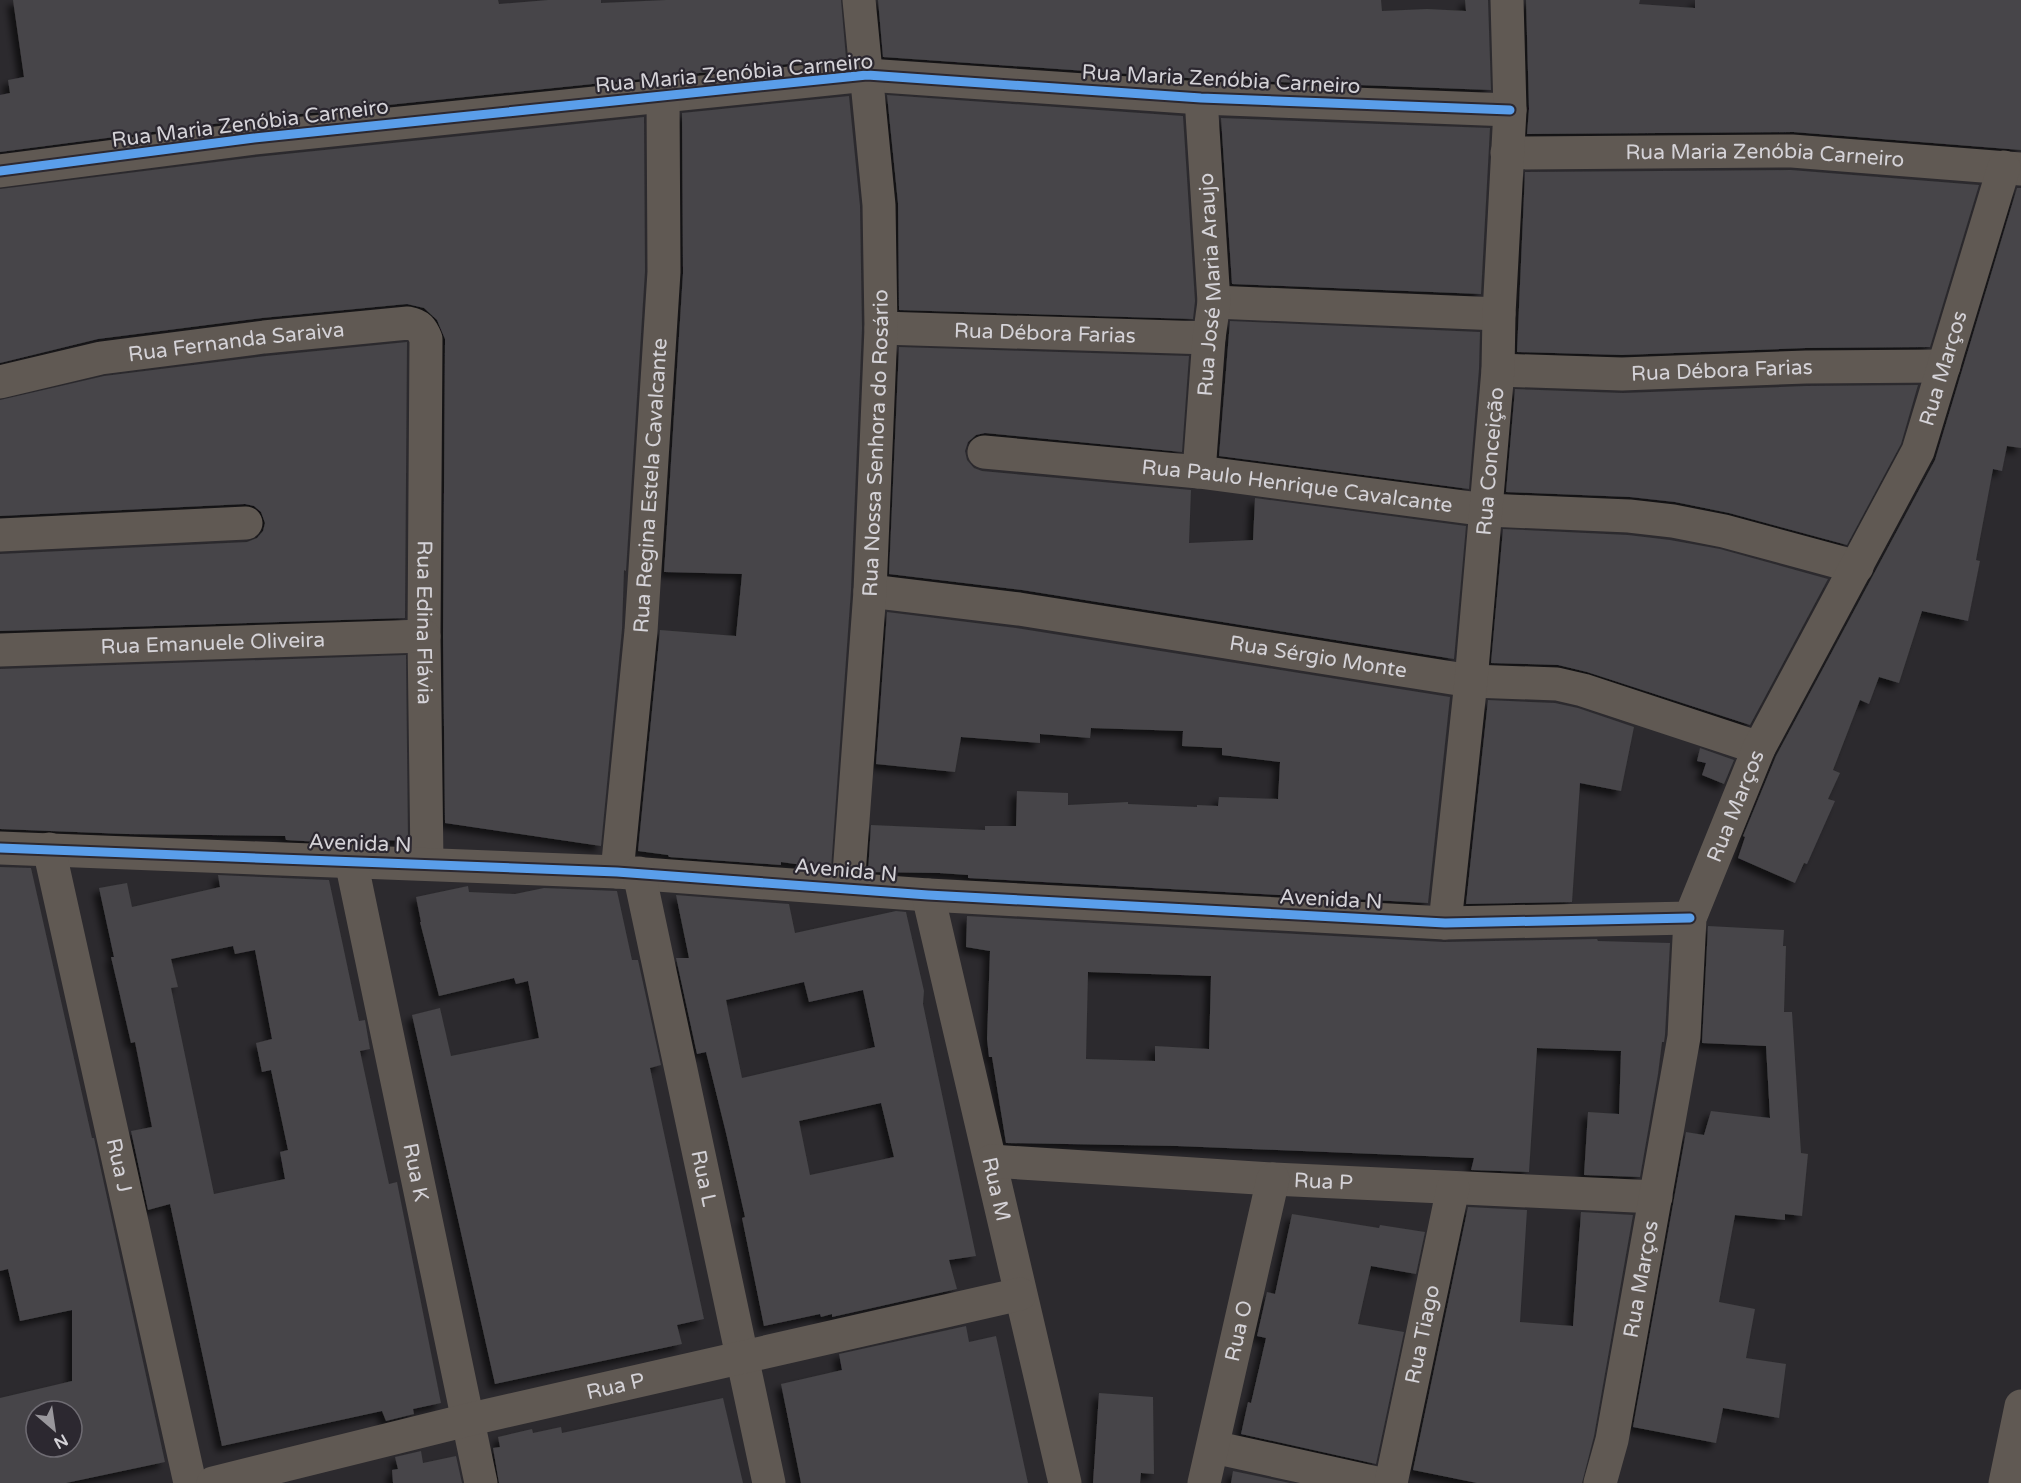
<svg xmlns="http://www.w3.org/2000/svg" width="2021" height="1483" font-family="'Varela Round',sans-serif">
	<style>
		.building { fill: #464548; fill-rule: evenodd; filter: url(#shadow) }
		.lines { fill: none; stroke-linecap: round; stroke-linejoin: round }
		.minor { stroke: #605953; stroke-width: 33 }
		.cycleway-casing { stroke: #2c2830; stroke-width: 13 }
		.cycleway { stroke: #5a9eea; stroke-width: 9 }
		.labels { text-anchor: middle; stroke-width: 4.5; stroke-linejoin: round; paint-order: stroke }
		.street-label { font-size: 21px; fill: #d4d2d7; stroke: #2c2830 }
	</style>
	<defs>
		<filter id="shadow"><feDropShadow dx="-5.5" dy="5.5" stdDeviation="3" flood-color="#0009"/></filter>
	</defs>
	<rect width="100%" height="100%" fill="#2c2a2e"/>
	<path class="building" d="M13,0H498L499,4L548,0H601V3L666,0H841L846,58L252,119L0,152V95L10,93L8,80L24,77Z
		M878,0H1381L1382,11L1427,9L1466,11L1465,0H1488L1491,90L1202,79L883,57Z
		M1526,0H1640L1639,4L1695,8V0H2021V150L1793,132L1527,134L1529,109Z
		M887,95L1183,116L1195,301L1193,319L899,310L898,203Z
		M849,96L860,206L862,328L851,590L831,869L781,862V865L669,857L668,855L638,851L660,630L736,636L742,574L664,572L683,273L682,113Z
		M644,117L645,271L626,571L624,570L622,629L601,846L445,823L443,636L445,339L437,320L424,308L407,304L262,318L98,339L0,363V189L256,157Z
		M1221,118L1490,128L1481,294L1232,284Z
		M1791,170L1979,185L1930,347L1806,348L1622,355L1517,352L1525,172Z
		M2017,188H2021V448L2007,446L2002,471L1993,469L1976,560L1980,561L1968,621L1922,611L1899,683L1879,677L1869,704L1860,700L1833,770L1840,773L1828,799L1835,801L1807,864L1804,863L1795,883L1738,858L1745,837L1743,836L1776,756L1935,460Z
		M1230,321L1480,332L1479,369L1469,489L1219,456Z
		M407,342L405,618L0,631V554L247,542L257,538L263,531L265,523L261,512L254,506L245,504L0,516V400L104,376L266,356Z
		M899,347L1189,356L1182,452L985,433L976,435L968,442L965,451L967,460L974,468L982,471L1191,490L1189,543L1253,540L1255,498L1466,526L1454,659L1022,590L889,574Z
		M1918,385L1901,444L1847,545L1729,513L1675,502L1630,497L1506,492L1515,389L1623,393L1806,386Z
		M1503,529L1628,535L1670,540L1720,549L1828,579L1750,725L1587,672L1558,665L1491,663Z
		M887,612L1016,628L1450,697L1428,903L968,878V875L939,873L868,872L871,825L985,830V826H1016L1017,791L1068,793V805L1128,802V804L1197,807V805L1218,806L1219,797L1278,799L1280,762L1222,755V748L1182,746L1183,731L1091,728L1090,738L1040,734V743L961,737L955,772L876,764Z
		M406,655L408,841L332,838V842H321L286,840L285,836L126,834L0,829V669Z
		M1488,700L1555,703L1578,708L1634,727L1621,791L1580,783L1572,902L1466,904Z
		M1700,748L1734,760L1724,784L1702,775L1706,763L1697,761Z
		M0,867L31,868L92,1138H94L165,1462L66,1483H0V1398L72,1381V1310L20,1321L8,1269L0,1271ZM36,1411H72V1447H36Z
		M218,875L329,880L359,1021L365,1020L370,1049L360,1051L371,1102L389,1184L397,1182L441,1403L413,1409L414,1414L386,1421L382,1411L222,1446L170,1204L148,1210L131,1131L152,1127L135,1042L131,1043L119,991L111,957H114L99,888L127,883L132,907L220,887ZM233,946L235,954L255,950L272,1039L256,1043L262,1072L271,1070L288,1150L280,1152L285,1179L214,1194L171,988L178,987L171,959Z
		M468,886L469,892L515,894L544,888L617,891L632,960H638L661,1065L650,1068L704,1319L677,1325L682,1344L495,1384L412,1015L440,1008L451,1056L539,1038L528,981L516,984L514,978L439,996L420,922H421L416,897Z
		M676,895L789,904L795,933L896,911L906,912L924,991L923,1004L976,1256L949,1260L957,1289L832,1317V1314L821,1317L820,1314L764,1326L742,1218L745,1217L726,1133L706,1052L697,1054L676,958H689ZM804,982L809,1002L863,990L875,1047L742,1078L726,1000ZM881,1103L894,1157L810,1175L799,1121Z
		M967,916L1444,942L1597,939L1598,941L1670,943L1665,1035L1664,1042H1662L1658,1074L1640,1177L1584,1175L1588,1112L1619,1114L1621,1051L1537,1048L1529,1172L1471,1170L1474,1158L1177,1146L1006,1143L992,1057H989L987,1039L990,951L966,947ZM1088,972L1211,976L1209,1049L1155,1046V1061L1086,1059Z
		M1708,926L1784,930L1783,946H1786L1784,1012H1792L1801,1153L1808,1154L1802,1216L1785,1214V1220L1735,1215L1719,1302L1755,1309L1746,1358L1786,1364L1779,1418L1723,1408L1716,1443L1633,1427L1686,1132L1704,1135L1711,1111L1770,1118L1766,1046L1702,1043Z
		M1468,1207L1527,1210L1520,1322L1573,1326L1581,1212L1633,1215L1594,1436L1582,1483H1477L1413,1470Z
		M1292,1214L1379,1228L1380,1225L1425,1232L1416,1274L1371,1266L1358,1324L1404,1332L1376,1464L1241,1434L1248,1402L1251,1403L1266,1338L1257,1336L1267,1292L1275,1294Z
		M966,1326L969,1342L996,1336L1028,1483H801L781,1384L842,1370L839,1354Z
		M1099,1393L1153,1397L1154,1474L1141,1473L1140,1483H1093Z
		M723,1398L743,1483H499L493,1448L500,1447L498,1437L532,1429L533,1433L561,1427L562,1433Z
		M421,1451L423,1463L456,1456L462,1483H393L392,1470L398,1469L395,1457Z
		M1233,1471L1290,1483H1231Z"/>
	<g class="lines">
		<g class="minor">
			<path id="s1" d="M1507,153L1792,151L2021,169"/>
			<path d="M0,171L254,138L867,75L1201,98L1510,110"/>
			<path d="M1214,302L1499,314"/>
			<path id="s2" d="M881,328L1209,338"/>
			<path id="s3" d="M1498,370L1622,374L1806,367L1944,366"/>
			<path id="s4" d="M0,382L101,358L264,337L408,323C419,325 422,329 426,339L424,636L427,863"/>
			<path id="s5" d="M984,452L1199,472L1487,510L1629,516L1673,521L1724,531L1857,567"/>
			<path id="s6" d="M1199,472L1209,338L1214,302L1201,98"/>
			<path d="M0,535L246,523"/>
			<path id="s7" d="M870,591L1019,609L1471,681L1557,684L1583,690L1759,748"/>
			<path id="s8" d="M0,650L424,636"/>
			<path d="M0,848L617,872L928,895L1445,923L1690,918"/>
			<path id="s9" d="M49,849L190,1483"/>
			<path id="s10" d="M351,861L481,1483"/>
			<path id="s11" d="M617,872L641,631L664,272L663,97"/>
			<path id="s12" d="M639,873L769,1483"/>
			<path id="s13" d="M848,888L870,591L881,328L879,205L859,0"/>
			<path id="s14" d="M928,895L1065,1483"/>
			<path id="s15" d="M1445,923L1471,681L1498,370L1499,314L1510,110L1507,0"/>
			<path id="s16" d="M991,1161L1273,1179L1656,1197"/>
			<path d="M1213,1447L1377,1483"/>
			<path id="s17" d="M213,1483L467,1420L1020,1294"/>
			<path id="s18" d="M1204,1483L1273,1179"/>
			<path id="s19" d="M1391,1483L1453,1188"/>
			<path id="s20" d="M1600,1483L1612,1440L1684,1037L1690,918L1759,748L1918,451L2004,167"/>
			<path d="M2005,1483L2021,1406"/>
		</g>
		<defs>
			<path id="cycleway" d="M0,171L254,138L867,75L1201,98L1510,110
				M0,848L617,872L928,895L1445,923L1690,918"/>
		</defs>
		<use href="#cycleway" class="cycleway-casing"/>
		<use href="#cycleway" class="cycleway"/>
	</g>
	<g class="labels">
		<g class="street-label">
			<text transform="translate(734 73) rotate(-5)" y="7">Rua Maria Zenóbia Carneiro</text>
			<text transform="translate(1221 79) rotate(3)" y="7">Rua Maria Zenóbia Carneiro</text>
			<text transform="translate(250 123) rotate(-7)" y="7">Rua Maria Zenóbia Carneiro</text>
			<text dy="7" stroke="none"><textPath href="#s1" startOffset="258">Rua Maria Zenóbia Carneiro</textPath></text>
			<text dy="7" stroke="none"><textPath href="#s6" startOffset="188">Rua José Maria Araujo</textPath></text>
			<text dy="7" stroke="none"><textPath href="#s2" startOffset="164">Rua Débora Farias</textPath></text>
			<text dy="7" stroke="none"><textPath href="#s4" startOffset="240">Rua Fernanda Saraiva</textPath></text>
			<text dy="7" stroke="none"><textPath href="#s20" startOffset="1180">Rua Marços</textPath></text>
			<text dy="7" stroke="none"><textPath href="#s3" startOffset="224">Rua Débora Farias</textPath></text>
			<text dy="7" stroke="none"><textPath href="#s13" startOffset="446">Rua Nossa Senhora do Rosário</textPath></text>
			<text dy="7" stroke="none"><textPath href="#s15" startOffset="464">Rua Conceição</textPath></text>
			<text dy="7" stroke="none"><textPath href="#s11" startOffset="388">Rua Regina Estela Cavalcante</textPath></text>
			<text dy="7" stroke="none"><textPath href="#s5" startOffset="315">Rua Paulo Henrique Cavalcante</textPath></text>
			<text dy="7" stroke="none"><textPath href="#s4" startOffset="722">Rua Edina Flávia</textPath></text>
			<text dy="7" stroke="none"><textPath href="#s8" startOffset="213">Rua Emanuele Oliveira</textPath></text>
			<text dy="7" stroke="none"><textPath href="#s7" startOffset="453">Rua Sérgio Monte</textPath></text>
			<text dy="7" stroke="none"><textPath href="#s20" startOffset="694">Rua Marços</textPath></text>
			<text transform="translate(360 843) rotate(2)" y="7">Avenida N</text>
			<text transform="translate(846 870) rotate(5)" y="7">Avenida N</text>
			<text transform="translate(1331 899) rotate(3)" y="7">Avenida N</text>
			<text dy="7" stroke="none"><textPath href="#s9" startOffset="324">Rua J</textPath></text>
			<text dy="7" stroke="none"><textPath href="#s10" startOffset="318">Rua K</textPath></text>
			<text dy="7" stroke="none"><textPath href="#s12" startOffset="312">Rua L</textPath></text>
			<text dy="7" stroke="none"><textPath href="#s16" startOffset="333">Rua P</textPath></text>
			<text dy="7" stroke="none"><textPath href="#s14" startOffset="302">Rua M</textPath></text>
			<text dy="7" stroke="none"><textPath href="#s20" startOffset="208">Rua Marços</textPath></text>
			<text dy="7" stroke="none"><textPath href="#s18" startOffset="156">Rua O</textPath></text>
			<text dy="7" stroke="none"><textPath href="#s19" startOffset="152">Rua Tiago</textPath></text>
			<text dy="7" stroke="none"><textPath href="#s17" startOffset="414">Rua P</textPath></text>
		</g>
	</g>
	<g transform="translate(54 1429) rotate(151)"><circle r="28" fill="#2c2830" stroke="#6f6c73" stroke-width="1.5"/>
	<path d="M0-4.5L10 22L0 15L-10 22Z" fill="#99979c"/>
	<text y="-9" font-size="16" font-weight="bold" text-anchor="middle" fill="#d4d2d7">N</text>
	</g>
</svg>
